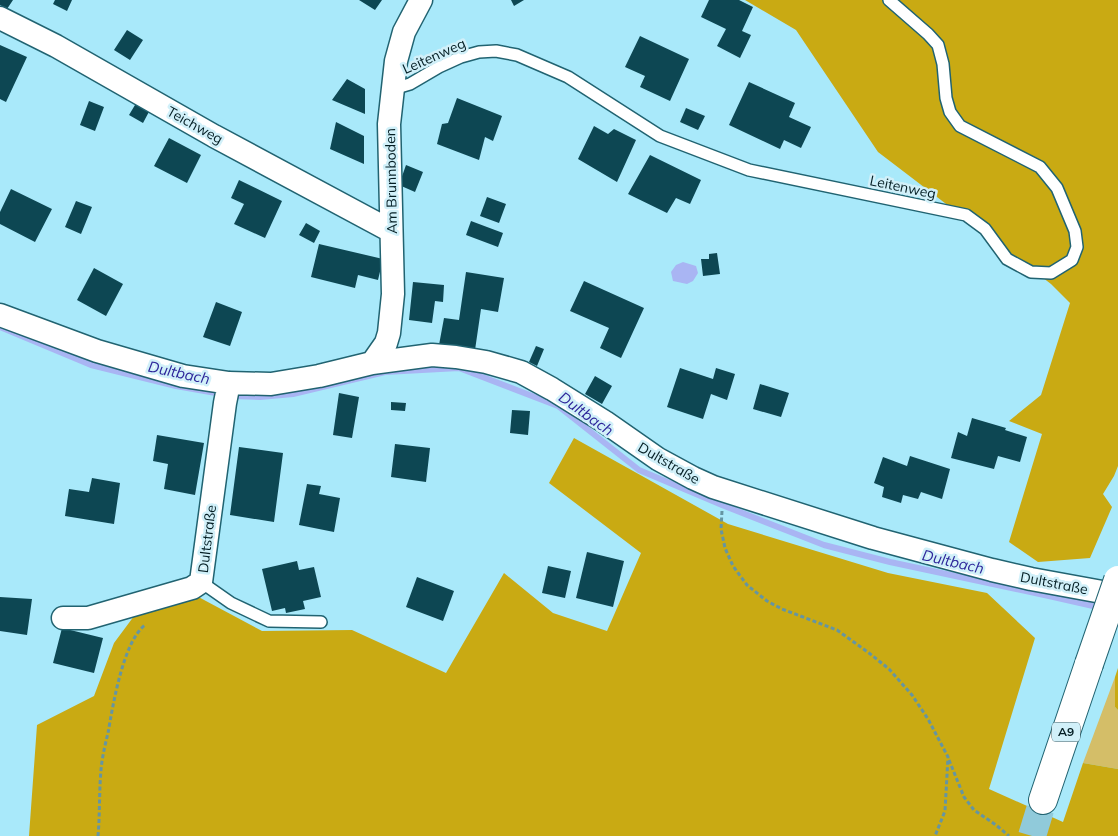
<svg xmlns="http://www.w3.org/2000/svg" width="1118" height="836" font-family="Mulish,sans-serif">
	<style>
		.green { fill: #d4be68 }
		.forest { fill: #c9aa13 }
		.water { fill: #a9b5f3 }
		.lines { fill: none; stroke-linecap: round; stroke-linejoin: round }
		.stream { stroke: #a9b5f3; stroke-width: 6 }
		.building { fill: #0d4753 }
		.highway-tunnel { stroke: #90cada; stroke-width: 28; stroke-dasharray: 28 14; stroke-linecap: butt }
		.lane-casing { stroke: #216371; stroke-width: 14 }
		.street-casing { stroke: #216371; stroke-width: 25 }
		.highway-casing { stroke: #216371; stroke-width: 30 }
		.path { stroke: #6595a2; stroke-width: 3; stroke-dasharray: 4 2.5; stroke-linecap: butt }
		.lane { stroke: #fff; stroke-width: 11 }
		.street { stroke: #fff; stroke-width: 22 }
		.highway { stroke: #fff; stroke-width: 28 }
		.highway-bridge-casing { stroke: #216371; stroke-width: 30; stroke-linecap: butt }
		.highway-bridge { stroke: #fff; stroke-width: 28 }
		.labels { text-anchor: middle; stroke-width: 5; stroke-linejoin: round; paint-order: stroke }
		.shield { fill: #d1f0f9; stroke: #415c63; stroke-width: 1 }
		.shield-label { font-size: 12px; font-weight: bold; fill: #031d23 }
		.street-label { font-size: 14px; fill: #031d23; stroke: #d1f0f9 }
		.water-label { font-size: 15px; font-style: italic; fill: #2d269a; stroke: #d1f0f9 }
	</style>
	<rect width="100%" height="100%" fill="#a9e9fa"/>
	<path class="green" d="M1115,677V707L1118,710V769L1083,763Z"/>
	<path class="forest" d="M745,0H1118V466L1114,476L1103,494L1112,507L1090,558L1038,562L1009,542L1042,434L1009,421L1041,395L1070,303L1051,284L878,152L796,30Z
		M574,438L728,524L888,573L987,593L1035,638L989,789L1063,822L1083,763L1118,769V836H29L37,725L94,696L114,643L140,608L191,593L262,631L352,630L446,673L504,573L553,613L607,631L641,553L549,483Z
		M1118,668V710L1115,707V677Z"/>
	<path class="water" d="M683,262L696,266L698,273L693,281L687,284L673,281L671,272L676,265Z"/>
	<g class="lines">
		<path class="stream" d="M0,327L91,365L176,386L233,396L260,397L293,394L385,372L459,368L558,406L639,470L722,505L824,545L890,562L1049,596L1102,608"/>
	</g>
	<path class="building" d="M0,0H13L7,9L0,5Z
		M55,0H72L67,11L53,4Z
		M359,0H382L375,10Z
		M511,0H524L514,6Z
		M709,0H739L753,7L742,31L751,35L740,58L717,46L726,29L701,17Z
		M127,30L143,40L130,60L114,50Z
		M640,36L689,59L670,101L640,87L645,76L625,67Z
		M0,45L27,57L6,102L0,99Z
		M347,79L365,89V114L332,100Z
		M749,82L795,103L789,117L811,127L801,148L784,140L780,149L729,125Z
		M457,98L502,116L493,141L485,137L479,160L437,144L442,124L448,123Z
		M138,100L151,108L143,123L129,115Z
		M89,101L104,107L95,131L80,125Z
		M686,108L705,116L698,130L680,122Z
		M336,122L364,136V164L330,149Z
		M594,126L608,134L614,129L636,140L617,182L578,159Z
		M169,138L201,155L187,183L154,166Z
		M650,155L701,180L690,204L676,198L667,213L628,194Z
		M406,165L423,172L415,192L399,185Z
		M239,180L282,201L265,238L234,224L244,204L231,198Z
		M11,189L52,209L35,242L0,224V212Z
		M487,197L506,204L499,223L480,216Z
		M76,201L92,207L81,234L65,227Z
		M471,221L503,233L498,247L466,235Z
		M306,223L320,231L314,243L299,235Z
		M319,244L383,259L378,280L358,275L355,288L311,277Z
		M717,253L720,274L703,276L701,259H709V254Z
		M94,268L123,284L106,316L77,300Z
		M466,272L504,278L498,312L481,309L475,350L439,345L444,318L459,320Z
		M584,281L644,308L621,358L600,348L609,328L570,311Z
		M413,282L444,285L443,302L435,301L432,323L409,320Z
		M216,302L242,312L230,346L203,337Z
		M536,346L544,349L537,366L529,362Z
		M680,368L713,379L716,368L735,374L727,400L711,394L703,419L667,407Z
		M595,376L612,386L602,404L585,394Z
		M760,384L789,393L781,417L753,409Z
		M339,393L359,397L352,438L333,435Z
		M391,402L406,403L405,411L391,410Z
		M512,410L530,411L528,435L510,433Z
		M972,418L1006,428L1005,430L1027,437L1020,462L998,456L994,469L951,458L958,432L967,436Z
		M157,435L204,443L195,495L164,489L168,464L153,461Z
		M395,444L430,448L426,482L391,477Z
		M239,447L283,453L274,522L230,515Z
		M910,456L950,469L942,499L921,492L918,499L903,495L901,503L882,497L884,487L874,483L883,457L907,466Z
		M92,478L120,483L114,524L65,516L69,489L89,492Z
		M307,484L321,486L319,494L340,498L334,532L299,525Z
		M587,552L624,561L613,607L576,598Z
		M297,561L299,570L314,567L321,597L303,601L305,609L286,613L285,608L272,611L262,569Z
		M548,566L571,571L565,598L542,593Z
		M417,577L454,591L443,621L406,607Z
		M0,597L32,599L27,635L0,631Z
		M62,628L103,638L94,673L53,663Z"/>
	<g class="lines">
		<path class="highway-tunnel" d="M1032,836L1043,800"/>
		<defs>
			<path id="lane" d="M393,89L410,84L439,67L461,57L479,52L496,51L517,55L568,77L660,136L749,170L966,215L985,229L1007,259L1031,272L1051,273L1072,260L1077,247L1075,231L1057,188L1040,167L960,126L950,112L946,98L943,64L938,45L928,34L889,0
				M201,582L231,603L269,621L321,622"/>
			<path id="street" d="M0,18L56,46L214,136L391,231
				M0,315L97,351L183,376L229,383L271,384L319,376L372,363L432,355L456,357L486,362L521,372L552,389L605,422L658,459L693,478L713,487L873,538L992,570L1031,579L1118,595
				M372,363L386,343L389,333L393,294L389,124L396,61L404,32L421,0
				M63,618H88L192,588L201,582L225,403L229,383"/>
			<path id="highway" d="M1043,800L1089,664"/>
		</defs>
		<use href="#lane" class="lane-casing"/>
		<use href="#street" class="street-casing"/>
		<use href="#highway" class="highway-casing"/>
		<path class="path" d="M722,511L721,529L725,548L733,566L747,585L767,601L782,609L837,630L869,653L889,669L912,695L928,719L948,757L945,811L935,836
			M949,760L964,797L974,810L996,825L1009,836
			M98,836C100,814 99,792 101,770C102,758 105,745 108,733C113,705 123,642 145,625"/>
		<use href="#lane" class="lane"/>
		<use href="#street" class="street"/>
		<use href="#highway" class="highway"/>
		<defs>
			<path id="highway-bridge" d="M1089,664L1118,580"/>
		</defs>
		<use href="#highway-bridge" class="highway-bridge-casing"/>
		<use href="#highway-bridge" class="highway-bridge"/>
	</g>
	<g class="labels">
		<rect class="shield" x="1052" y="722.5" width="28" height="19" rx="4"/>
		<g class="shield-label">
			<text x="1066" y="736">A9</text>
		</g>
		<g class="street-label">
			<text transform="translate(434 56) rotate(-24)" y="5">Leitenweg</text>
			<text transform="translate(195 125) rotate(29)" y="5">Teichweg</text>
			<text transform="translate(391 181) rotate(-91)" y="5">Am Brunnboden</text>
			<text transform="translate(903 187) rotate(12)" y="5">Leitenweg</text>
			<text transform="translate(669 463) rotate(30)" y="5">Dultstraße</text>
			<text transform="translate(207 539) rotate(-83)" y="5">Dultstraße</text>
			<text transform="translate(1054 583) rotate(11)" y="5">Dultstraße</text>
		</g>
		<g class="water-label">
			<text transform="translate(179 373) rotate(12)" y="5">Dultbach</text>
			<text transform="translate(586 414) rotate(36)" y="5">Dultbach</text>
			<text transform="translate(953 562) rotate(13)" y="5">Dultbach</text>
		</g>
	</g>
</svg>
